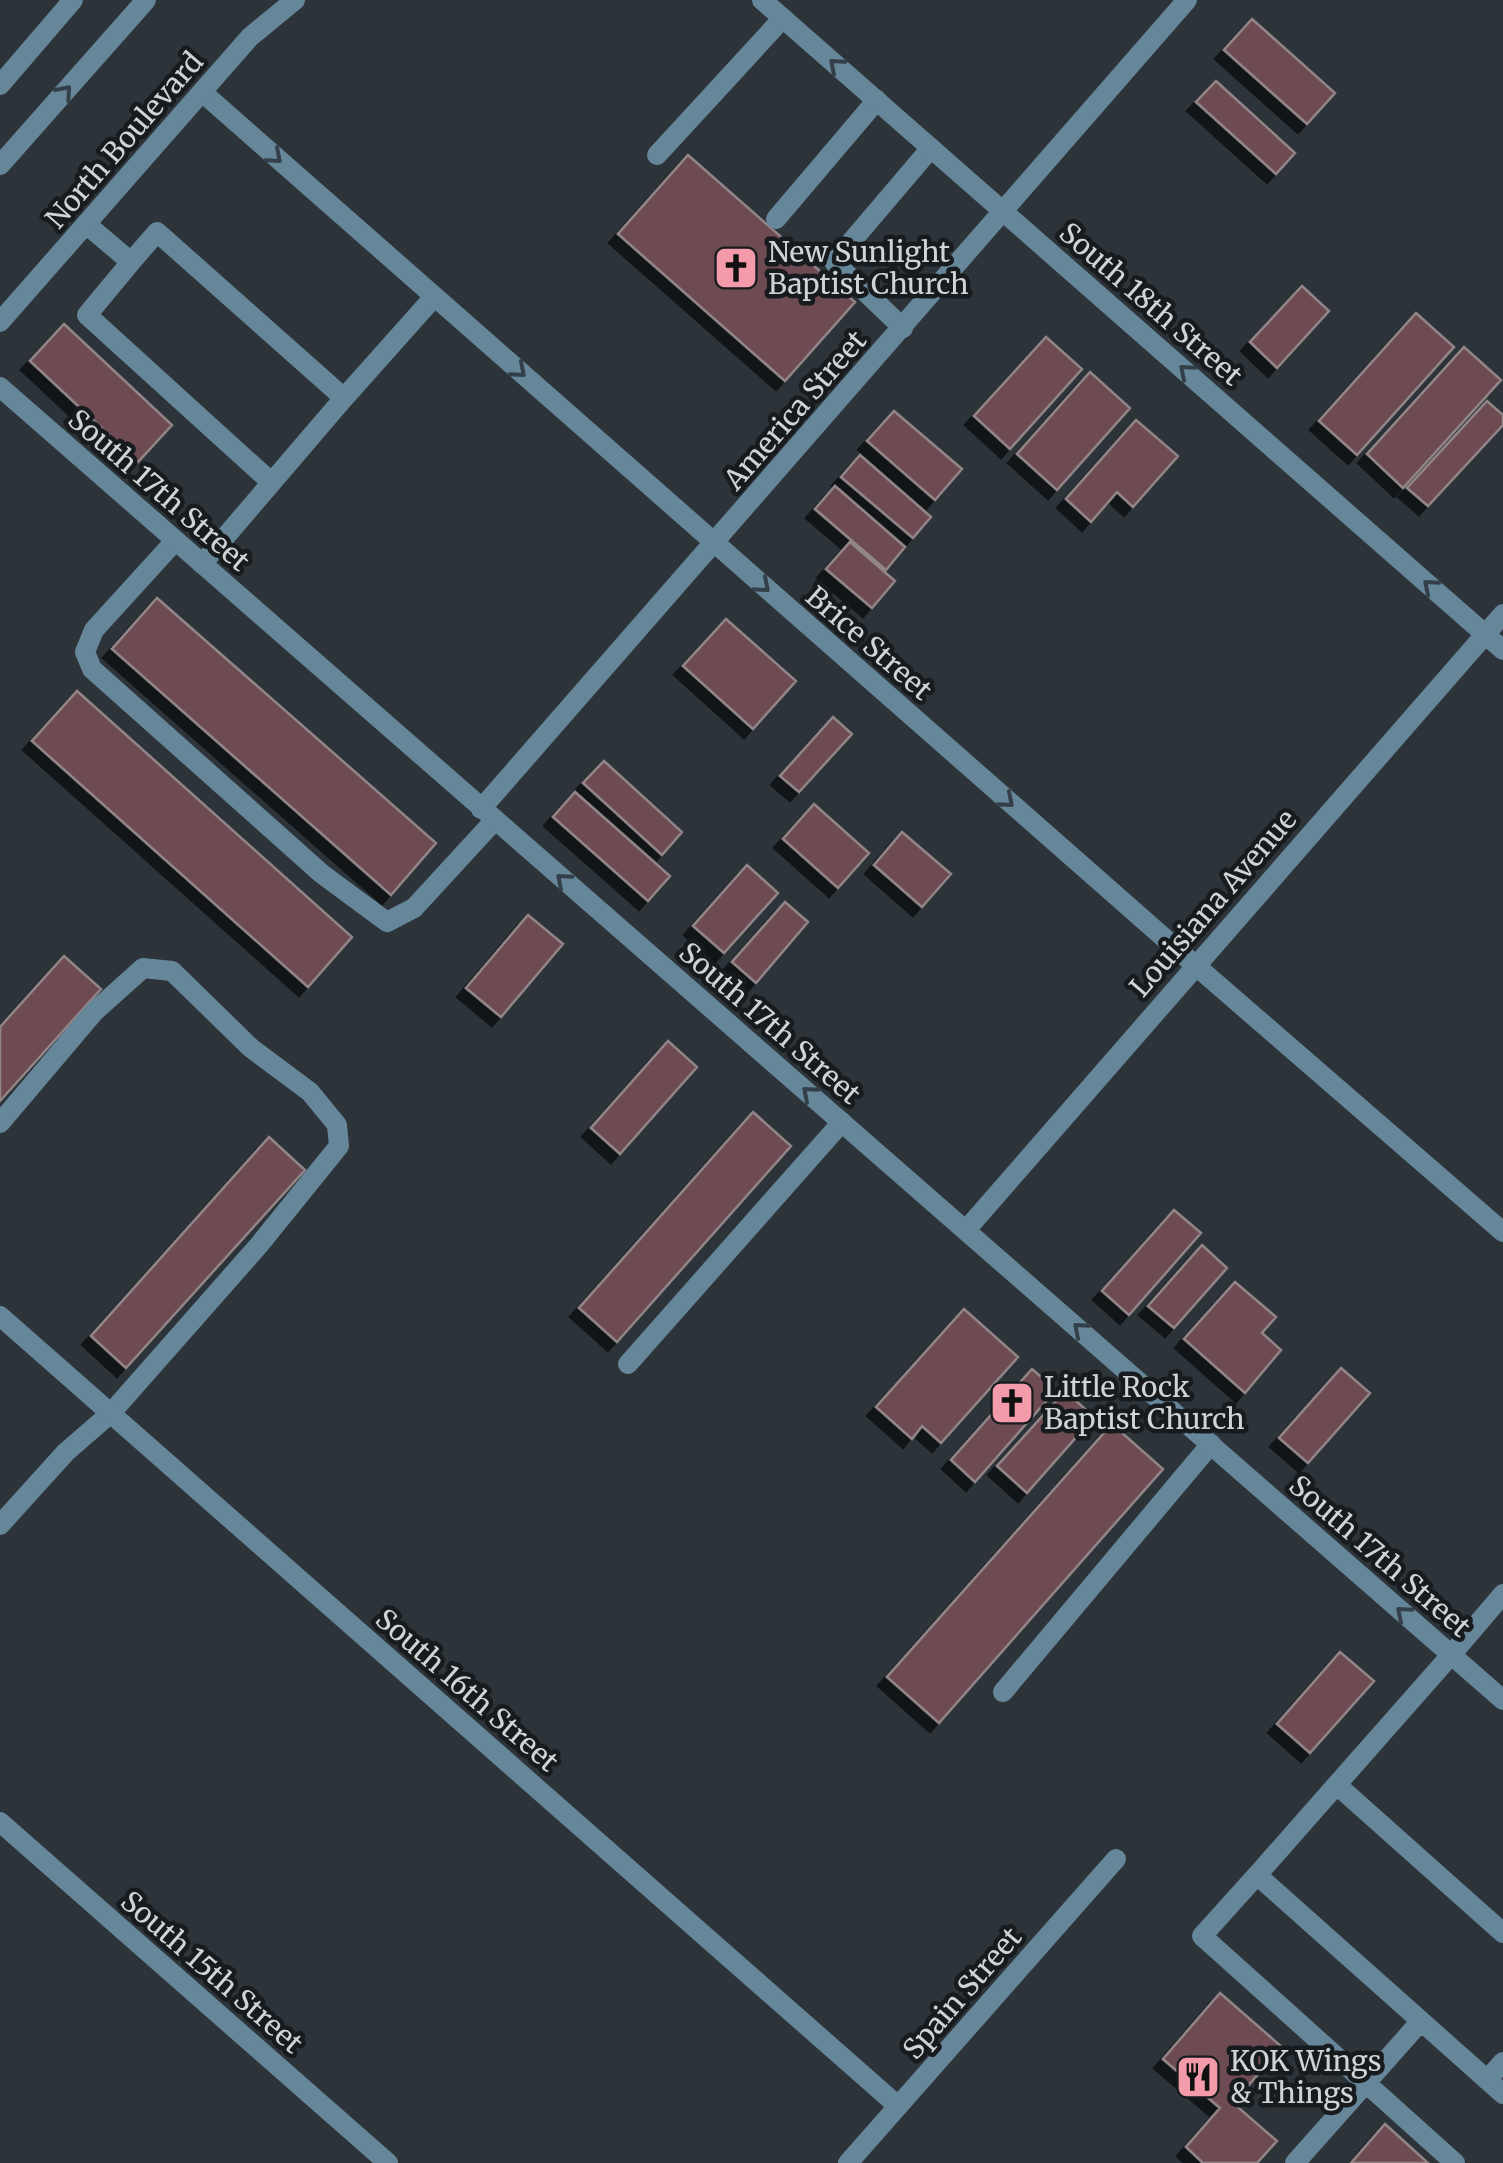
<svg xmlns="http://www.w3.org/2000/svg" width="1503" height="2163" font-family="Merriweather,serif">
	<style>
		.building { fill: #6e4c52; stroke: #918587; stroke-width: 2.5; filter: url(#shadow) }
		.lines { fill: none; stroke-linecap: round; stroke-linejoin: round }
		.service { stroke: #66869a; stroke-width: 20 }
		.minor { stroke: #66869a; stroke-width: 20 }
		.tertiary { stroke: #66869a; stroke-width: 20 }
		.oneway { stroke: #334049 }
		.labels { text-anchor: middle; stroke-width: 9; stroke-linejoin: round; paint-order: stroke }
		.street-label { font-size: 28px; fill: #ced4d7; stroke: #181b1e }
		.poi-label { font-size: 28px; fill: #ced4d7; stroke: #181b1e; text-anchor: start }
	</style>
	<defs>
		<filter id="shadow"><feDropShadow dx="-9" dy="9" stdDeviation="0" flood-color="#0009"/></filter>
	</defs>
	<rect width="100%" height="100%" fill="#2c3439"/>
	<path class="building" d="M1252,19L1335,93L1307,124L1224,50Z
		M1216,81L1295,153L1276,174L1196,102Z
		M688,155L855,302L785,381L618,234Z
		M1302,286L1329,311L1277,368L1250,342Z
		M1416,313L1454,347L1357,455L1319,421Z
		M64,324L172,425L138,462L30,361Z
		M1046,337L1082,369L1010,449L974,416Z
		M1464,347L1501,380L1403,488L1367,454Z
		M1090,372L1130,408L1057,490L1017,454Z
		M1487,401L1503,415V425L1428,506L1407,488Z
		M894,411L962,469L935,500L867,441Z
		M1136,420L1178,456L1133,507L1117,492L1091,522L1066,499Z
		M860,455L931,517L913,538L841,477Z
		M835,486L905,547L886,570L815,509Z
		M850,542L895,581L872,608L826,569Z
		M157,598L436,843L391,895L112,649Z
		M726,619L796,681L753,729L683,666Z
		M77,691L352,937L308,987L32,741Z
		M833,717L852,734L799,792L780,776Z
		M604,761L682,832L662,855L583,783Z
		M575,792L670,876L648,901L553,817Z
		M814,804L869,853L838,888L783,839Z
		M902,832L951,874L922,907L874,865Z
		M747,865L778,893L724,953L693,926Z
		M785,902L808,922L756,983L732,962Z
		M528,915L563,944L501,1017L466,988Z
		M64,956L101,989L0,1101V1027Z
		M668,1041L697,1067L620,1154L591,1128Z
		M753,1112L791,1146L617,1342L579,1308Z
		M269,1137L305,1170L126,1368L91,1336Z
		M1174,1210L1201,1233L1129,1315L1102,1291Z
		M1202,1245L1227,1268L1174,1328L1148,1306Z
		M1235,1282L1276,1317L1262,1333L1281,1350L1245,1393L1184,1339Z
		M964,1309L1018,1357L941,1443L922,1426L912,1439L876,1407Z
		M1341,1368L1370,1393L1308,1463L1279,1438Z
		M1032,1369L1056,1390L975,1482L951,1460Z
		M1065,1391L1094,1417L1027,1493L997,1466Z
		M1112,1424L1163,1469L939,1723L887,1677Z
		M1340,1652L1374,1681L1310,1753L1277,1724Z
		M1220,1993L1282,2047L1233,2103L1277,2141L1257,2163H1203L1186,2147L1220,2108L1163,2059Z
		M1385,2124L1428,2163H1351Z"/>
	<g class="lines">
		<path class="service" d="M657,155L783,18
			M776,219L877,100
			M86,224L131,262L157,232L344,398L434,297
			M131,262L87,315L271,482
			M903,328L834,262L931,148
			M175,541L94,630L85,652L92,669L322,874L387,922L414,908L494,821
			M202,564L344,398
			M0,1123L94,1012L143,968L172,971L251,1048L310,1092L337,1125L339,1146L259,1245L111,1413L66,1452L0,1525
			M628,1364L842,1122
			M1451,1655L1257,1875L1503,2094
			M1003,1692L1211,1444
			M1337,1785L1503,1933
			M1257,1875L1202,1936L1455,2163
			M1487,2080L1503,2062
			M1295,2163L1421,2021"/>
		<path class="minor" d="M762,0L1503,650
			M202,92L1195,965L1503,1232
			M0,387L1503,1700
			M481,809L1187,0
			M966,1230L1503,614
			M0,1316L898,2106
			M1451,1655L1503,1594
			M0,1822L388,2163
			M848,2163L1116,1859"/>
		<path class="tertiary" d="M0,85L73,0
			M0,165L146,0
			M0,322L250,37L295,0"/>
	</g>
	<defs><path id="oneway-chevron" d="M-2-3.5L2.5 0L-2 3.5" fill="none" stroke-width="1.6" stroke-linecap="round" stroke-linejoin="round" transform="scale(2.5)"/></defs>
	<g class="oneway">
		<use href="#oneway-chevron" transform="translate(836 65) rotate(-139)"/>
		<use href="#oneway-chevron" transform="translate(65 92) rotate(-49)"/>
		<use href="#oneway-chevron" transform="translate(275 157) rotate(41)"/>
		<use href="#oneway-chevron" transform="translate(519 371) rotate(41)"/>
		<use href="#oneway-chevron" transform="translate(1186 371) rotate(-139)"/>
		<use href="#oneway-chevron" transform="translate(763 586) rotate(41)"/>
		<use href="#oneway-chevron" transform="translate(1430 586) rotate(-139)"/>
		<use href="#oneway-chevron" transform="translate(1007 801) rotate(41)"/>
		<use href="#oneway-chevron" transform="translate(563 880) rotate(-139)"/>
		<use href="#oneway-chevron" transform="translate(809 1093) rotate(-139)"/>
		<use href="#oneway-chevron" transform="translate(1080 1329) rotate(-139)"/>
		<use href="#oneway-chevron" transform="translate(1403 1613) rotate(-139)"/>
	</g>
	<defs>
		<symbol id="church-square" viewBox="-11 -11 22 22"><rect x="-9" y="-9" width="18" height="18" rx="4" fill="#f39aab" stroke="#181b1e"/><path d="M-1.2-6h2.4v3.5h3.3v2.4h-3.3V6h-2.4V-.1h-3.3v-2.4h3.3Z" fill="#111"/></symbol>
		<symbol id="restaurant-square" viewBox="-11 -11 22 22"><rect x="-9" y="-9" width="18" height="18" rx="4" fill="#f39aab" stroke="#181b1e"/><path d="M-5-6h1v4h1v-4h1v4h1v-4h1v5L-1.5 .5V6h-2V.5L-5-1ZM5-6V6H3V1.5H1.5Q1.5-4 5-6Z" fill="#111"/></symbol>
	</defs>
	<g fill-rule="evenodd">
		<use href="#church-square" x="711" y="243" width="50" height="50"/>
		<use href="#church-square" x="987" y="1378" width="50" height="50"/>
		<use href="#restaurant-square" x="1173" y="2052" width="50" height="50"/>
	</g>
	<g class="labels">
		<g class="street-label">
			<text transform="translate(124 140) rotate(-49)" y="10">North Boulevard</text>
			<text transform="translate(1151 304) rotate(41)" y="10">South 18th Street</text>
			<text transform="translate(795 410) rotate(-49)" y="10">America Street</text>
			<text transform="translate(159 490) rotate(41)" y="10">South 17th Street</text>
			<text transform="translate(869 643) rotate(41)" y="10">Brice Street</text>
			<text transform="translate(1213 903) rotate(-49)" y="10">Louisiana Avenue</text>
			<text transform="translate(770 1023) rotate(41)" y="10">South 17th Street</text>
			<text transform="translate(1380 1556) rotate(41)" y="10">South 17th Street</text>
			<text transform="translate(467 1690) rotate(41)" y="10">South 16th Street</text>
			<text transform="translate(212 1972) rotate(41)" y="10">South 15th Street</text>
			<text transform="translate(962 1993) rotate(-49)" y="10">Spain Street</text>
		</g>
		<g class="poi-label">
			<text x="768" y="262">New Sunlight<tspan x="768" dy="32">Baptist Church</tspan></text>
			<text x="1044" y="1397">Little Rock<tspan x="1044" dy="32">Baptist Church</tspan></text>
			<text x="1230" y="2071">KOK Wings<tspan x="1230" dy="32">&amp; Things</tspan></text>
		</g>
	</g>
</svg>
